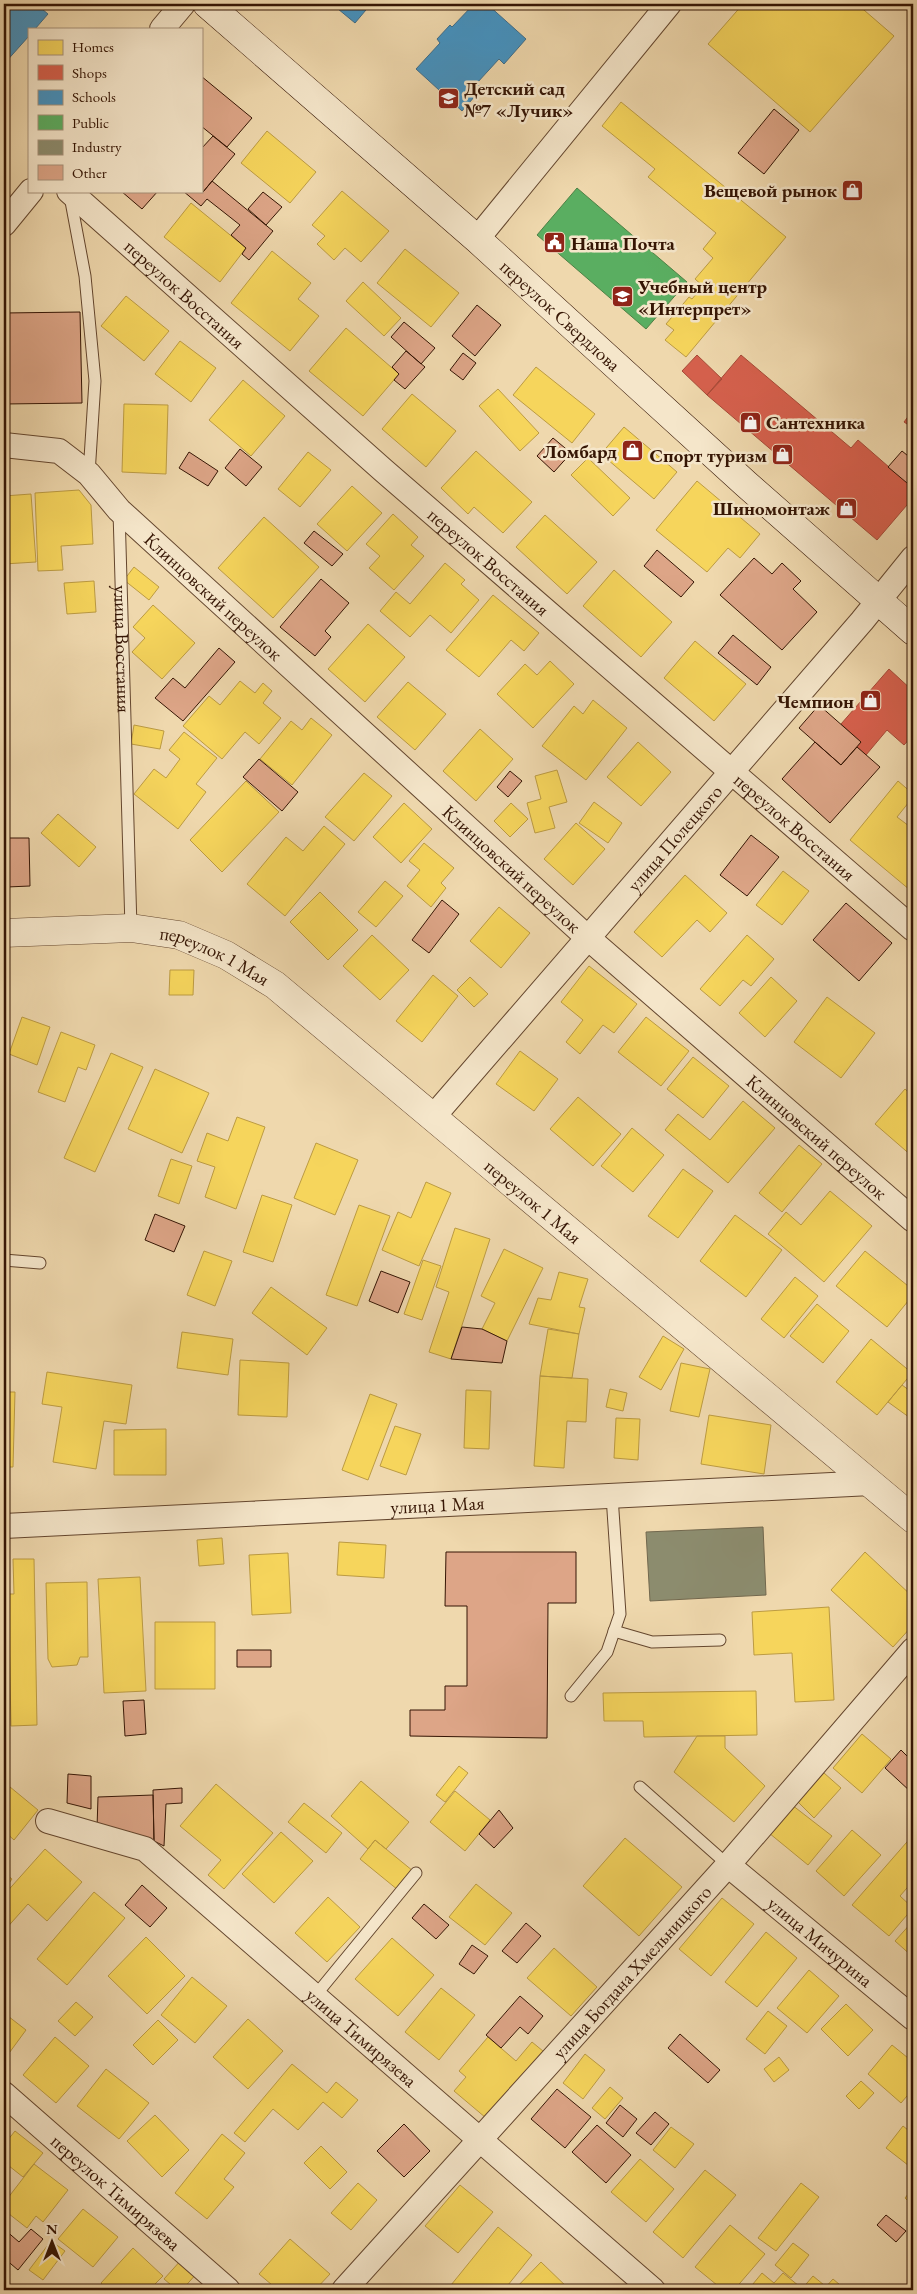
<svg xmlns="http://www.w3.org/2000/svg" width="917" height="2294" font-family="'EB Garamond',serif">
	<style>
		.homes { fill: #f6d55c; stroke: #bc9b42 }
		.shops { fill: #d6604d; stroke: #a64a37 }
		.schools { fill: #4393c3; stroke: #3f6d8a }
		.public { fill: #5aae61; stroke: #4f8045 }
		.industry { fill: #8c8c6e; stroke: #72684e }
		.building { fill: #dda587; stroke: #351504 }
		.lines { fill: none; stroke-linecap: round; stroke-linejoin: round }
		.service-casing { stroke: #64462e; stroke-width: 13 }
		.minor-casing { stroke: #64462e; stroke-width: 26 }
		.tertiary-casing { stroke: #64462e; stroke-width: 29 }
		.secondary-casing { stroke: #351504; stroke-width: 29 }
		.service { stroke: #f5e6ca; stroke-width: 11 }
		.minor { stroke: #f5e6ca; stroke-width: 24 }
		.tertiary { stroke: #f5e6ca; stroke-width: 28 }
		.secondary { stroke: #f5e6ca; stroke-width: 28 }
		.labels { text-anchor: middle; stroke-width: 5; stroke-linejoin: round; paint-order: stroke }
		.poi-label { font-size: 19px; font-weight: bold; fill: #351504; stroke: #f5e6ca; text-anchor: end }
		.street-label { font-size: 19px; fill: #351504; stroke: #f5e6ca }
	</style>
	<rect width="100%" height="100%" fill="#efd8ad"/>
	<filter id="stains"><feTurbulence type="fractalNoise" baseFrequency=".004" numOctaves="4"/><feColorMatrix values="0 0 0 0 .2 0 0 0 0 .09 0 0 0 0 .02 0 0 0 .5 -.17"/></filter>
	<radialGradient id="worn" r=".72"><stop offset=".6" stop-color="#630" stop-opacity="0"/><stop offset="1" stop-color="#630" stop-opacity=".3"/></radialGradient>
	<path class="homes" d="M743,4H857L894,36L810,132L708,44Z
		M621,102L786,237L686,357L665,340L674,330L666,324L689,297L692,299L703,286L695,279L713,258L703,249L716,233L648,177L655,169L602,126Z
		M267,131L316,172L290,203L241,163Z
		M342,191L389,231L361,262L345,248L334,260L317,244L325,236L312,225Z
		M191,203L246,248L220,282L164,237Z
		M405,249L459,293L431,327L377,283Z
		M272,251L311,283L298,299L319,316L290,351L231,303Z
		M363,282L401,318L384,336L346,301Z
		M126,296L169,331L144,361L101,326Z
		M346,328L399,374L363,416L309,371Z
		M180,341L216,368L191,402L155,374Z
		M536,367L595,414L572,443L513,395Z
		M243,380L285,416L251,456L209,420Z
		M498,389L539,433L520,451L479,406Z
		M412,394L456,431L426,467L382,429Z
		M124,404L168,405L166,474L122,472Z
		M624,427L677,472L654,499L601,454Z
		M476,451L532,502L503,533L474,507L468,514L441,488Z
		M308,452L331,470L300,507L278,489Z
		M588,458L630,498L613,516L571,475Z
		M697,481L760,534L740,558L728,548L707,572L656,530Z
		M352,486L382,513L347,551L317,524Z
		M79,490L91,505L93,544L61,546L63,570L38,571L35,493Z
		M31,494L36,562L4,564V496Z
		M393,514L418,537L411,545L424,556L394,590L369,568L380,556L366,544Z
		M545,515L597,562L567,594L516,547Z
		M264,517L319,567L273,618L218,568Z
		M445,563L465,580L461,584L479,600L451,633L430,615L410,637L380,611L396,592L410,604Z
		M134,567L159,587L149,600L124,580Z
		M614,570L672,622L641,657L583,606Z
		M94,581L96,612L67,614L64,583Z
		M493,595L539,633L524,651L511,640L479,677L446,650Z
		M153,605L195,643L162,679L132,652L145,638L133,627Z
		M368,624L405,657L365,702L328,669Z
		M695,641L746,684L714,721L664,678Z
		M550,661L574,684L533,728L497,694L525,664L537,675Z
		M240,681L255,693L263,683L272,691L263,703L281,718L259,744L245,732L222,759L183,726L209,696L220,705Z
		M408,682L446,714L415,750L377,717Z
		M593,700L627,728L586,780L542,746L574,706L583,714Z
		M311,718L332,735L292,785L260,759L291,721L302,730Z
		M134,725L164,731L160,749L131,744Z
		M480,729L513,759L476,801L443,771Z
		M184,732L217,758L196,784L206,792L178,829L134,794L154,769L166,778L180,759L169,750Z
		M638,742L671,772L641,806L607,777Z
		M557,770L567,802L549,807L555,828L535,833L527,803L541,799L535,776Z
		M364,773L392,796L354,841L325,817Z
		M246,781L279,812L222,872L190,840Z
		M898,781L913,794V797L897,817L913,829V885L910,890L850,840Z
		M594,802L622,823L608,843L579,823Z
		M404,803L432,829L401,863L373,837Z
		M511,803L528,819L510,837L494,821Z
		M58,814L96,847L79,867L41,833Z
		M576,823L605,849L573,885L544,859Z
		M324,826L345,844L285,916L247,884L286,837L303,851Z
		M424,843L454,868L441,883L446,888L431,907L407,886L420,870L409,861Z
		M783,871L809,891L782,925L756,905Z
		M685,875L727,913L710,932L697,920L662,957L634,932Z
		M385,881L403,896L376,927L358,912Z
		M320,892L358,930L328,960L290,922Z
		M499,907L530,933L501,968L470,941Z
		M372,935L409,970L380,1000L343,966Z
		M747,935L774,959L751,986L743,980L720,1006L700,989Z
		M589,966L637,1004L614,1033L603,1025L580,1054L566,1042L583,1020L561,1002Z
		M170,970H194L193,995H169Z
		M433,975L458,996L422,1042L396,1021Z
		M470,977L488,994L474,1007L457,990Z
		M771,977L797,1001L765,1037L739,1013Z
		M827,997L875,1033L841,1078L794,1042Z
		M22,1017L50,1027L37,1065L9,1054Z
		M646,1017L689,1051L661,1086L618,1052Z
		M61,1032L95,1045L86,1070L78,1067L65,1102L38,1092Z
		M520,1051L558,1079L534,1111L496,1084Z
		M111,1053L143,1067L95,1172L64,1158Z
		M693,1057L729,1086L703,1118L667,1089Z
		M155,1069L209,1093L182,1153L128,1129Z
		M905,1089L913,1096V1157L875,1124Z
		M578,1097L621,1134L593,1166L550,1129Z
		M743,1101L775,1128L728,1183L665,1130L678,1114L710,1140Z
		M237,1117L265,1127L236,1209L205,1197L215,1167L197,1161L207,1133L228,1141Z
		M632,1128L664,1155L633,1192L601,1166Z
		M316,1143L358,1160L335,1215L294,1198Z
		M799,1145L822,1164L782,1212L759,1193Z
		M171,1159L192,1166L179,1204L158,1196Z
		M683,1169L713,1191L678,1238L648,1216Z
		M426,1182L451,1193L419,1266L382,1250L398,1212L411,1218Z
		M830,1191L872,1226L824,1282L768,1234L786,1212L801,1225Z
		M262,1195L292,1205L273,1262L243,1252Z
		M359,1205L390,1216L357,1306L326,1295Z
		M735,1215L782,1250L746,1297L700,1261Z
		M455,1228L490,1239L451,1359L429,1352L449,1292L436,1287Z
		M504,1249L543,1268L507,1341L482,1329L495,1303L481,1296Z
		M204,1251L232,1261L215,1306L187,1295Z
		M865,1251L913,1290V1295L887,1327L836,1286Z
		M423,1260L441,1266L422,1320L404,1314Z
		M559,1272L588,1279L579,1307L585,1308L579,1334L529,1324L538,1298L551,1300Z
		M795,1277L818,1296L784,1338L761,1319Z
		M271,1287L327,1328L307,1355L252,1313Z
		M817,1304L849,1331L823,1363L790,1336Z
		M548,1329L579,1334L572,1378L540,1376Z
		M182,1332L233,1339L228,1375L177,1368Z
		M663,1336L684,1349L661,1390L639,1377Z
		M871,1339L912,1373L877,1415L836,1382Z
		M240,1360L289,1363L287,1417L238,1415Z
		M681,1363L710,1369L699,1417L670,1411Z
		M47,1372L132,1385L126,1424L104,1421L96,1469L53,1462L62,1407L42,1404Z
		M540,1376L588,1379L586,1422L567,1421L564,1468L534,1466Z
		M902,1385L913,1393V1420L888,1402Z
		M610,1389L627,1393L623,1411L606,1407Z
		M466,1390L491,1391L489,1449L464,1448Z
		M4,1392H15L13,1467H4Z
		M370,1394L397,1404L368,1480L342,1470Z
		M709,1415L771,1425L764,1474L701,1464Z
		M616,1418L640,1419L638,1460L614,1458Z
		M395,1426L421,1434L406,1475L380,1466Z
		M166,1429V1475H114V1430Z
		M222,1538L224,1564L199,1566L197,1540Z
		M339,1542L386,1545L384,1578L337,1575Z
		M865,1552L913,1597V1625L893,1647L831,1590Z
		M288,1553L291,1613L252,1615L249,1555Z
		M13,1559H34L37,1725L11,1726L9,1630L4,1631V1594H14Z
		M140,1577L146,1691L104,1693L98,1579Z
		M87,1582L88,1657H80L77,1665L52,1667L48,1659L46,1583Z
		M829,1607L834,1700L795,1702L792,1653L754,1655L752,1612Z
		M155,1622H215V1689H155Z
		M756,1691L757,1735L644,1737L643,1721H604L603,1693Z
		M862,1734L891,1759L862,1793L833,1768Z
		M697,1736H725V1748L765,1786L734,1822L674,1772Z
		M459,1766L468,1773L445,1802L436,1795Z
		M824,1773L841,1788L814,1818L798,1802Z
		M361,1781L409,1822L386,1849L375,1840L368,1849L331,1816Z
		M4,1782L38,1810L14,1840L4,1831Z
		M216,1784L273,1833L224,1889L208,1875L221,1860L180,1826Z
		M455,1791L490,1820L465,1851L430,1822Z
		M304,1803L342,1833L326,1853L288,1822Z
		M792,1805L832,1836L808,1865L769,1833Z
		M852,1830L881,1855L844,1896L816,1871Z
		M281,1832L313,1861L274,1903L242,1874Z
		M913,1835V1881L900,1896L913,1908L889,1936L852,1905Z
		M625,1838L682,1887L639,1936L583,1886Z
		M375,1840L413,1871L398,1890L360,1859Z
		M45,1849L82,1882L47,1921L28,1904L4,1931V1895Z
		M4,1873L12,1879L4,1890Z
		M476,1884L512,1913L485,1945L449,1917Z
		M94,1892L125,1918L67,1985L37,1959Z
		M328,1897L360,1927L327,1962L295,1933Z
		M722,1898L754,1924L711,1976L679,1949Z
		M913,1921V1957L895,1941Z
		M766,1932L797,1958L757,2007L725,1982Z
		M146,1937L185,1976L147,2014L108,1976Z
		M392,1938L434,1975L398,2016L355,1979Z
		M554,1948L597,1987L571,2016L527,1978Z
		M809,1970L839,1996L807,2033L777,2008Z
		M192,1977L227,2006L195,2043L161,2015Z
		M441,1988L475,2015L439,2060L405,2032Z
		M76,2002L93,2017L75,2036L58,2021Z
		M846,2004L873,2030L848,2056L821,2029Z
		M768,2011L787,2026L765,2054L746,2039Z
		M4,2013L26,2030L4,2060Z
		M248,2019L283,2051L248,2089L213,2057Z
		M158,2020L178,2040L153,2065L133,2045Z
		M55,2037L89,2066L56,2103L23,2075Z
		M488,2037L516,2061L532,2042L549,2056L492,2123L454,2091L466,2077L459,2071Z
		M892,2045L913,2062V2089L901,2103L868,2074Z
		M585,2054L605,2070L583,2099L563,2083Z
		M779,2057L789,2070L774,2082L764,2069Z
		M292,2064L327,2093L336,2082L358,2100L342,2118L323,2102L298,2130L273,2109L245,2142L234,2133Z
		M106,2069L149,2103L119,2139L77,2106Z
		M861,2081L874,2093L859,2109L846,2096Z
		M610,2087L623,2098L605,2119L592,2108Z
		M155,2115L189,2150L162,2177L127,2141Z
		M903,2126L913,2134V2169L886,2148Z
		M671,2127L694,2144L675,2168L653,2150Z
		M15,2131L43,2153L23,2177L4,2162V2138L7,2141Z
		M222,2134L245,2153L224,2179L234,2187L207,2219L175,2193Z
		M321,2146L347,2172L330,2189L304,2163Z
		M640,2159L674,2189L646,2222L611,2192Z
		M34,2164L68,2190L43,2222L36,2216L27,2228L4,2210V2203Z
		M705,2170L736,2195L683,2258L653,2232Z
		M358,2183L377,2200L351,2230L331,2213Z
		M801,2183L819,2197L776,2251L758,2238Z
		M460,2185L493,2212L458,2253L425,2226Z
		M913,2188V2206L905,2198Z
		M83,2209L118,2237L93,2267L58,2239Z
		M730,2225L765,2254L734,2290H723L695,2267Z
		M498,2227L532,2255L504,2290H447Z
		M290,2239L330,2274L315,2290H278L259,2274Z
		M51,2241L65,2251L43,2280L29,2270Z
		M793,2243L809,2255L791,2278L775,2265Z
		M133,2248L163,2276L149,2290H108L101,2283Z
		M182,2259L197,2273L182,2290H177L164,2279Z
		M541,2262L570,2290H514Z
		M762,2273L774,2283L783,2273L799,2286L795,2290H748Z
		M813,2276L824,2285L820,2290H801Z
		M833,2279L846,2290H823Z"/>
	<path class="shops" d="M697,355L722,379L707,395L682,371Z
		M741,355L851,448L858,440L913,488V498L877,540L707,395Z
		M913,410V428L904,422Z
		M889,669L913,691V735L904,745L887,730L866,755L857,747L861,742L841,724Z"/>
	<path class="schools" d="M4,4H36L48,14L35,29H29V36L4,64Z
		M332,4H371L355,23Z
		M474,4H487L526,39L504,64L499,59L477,83L482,88L462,111L416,69L440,43L437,39L450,25L452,27Z"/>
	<path class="public" d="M577,188L687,282L646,329L537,235Z"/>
	<path class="industry" d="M763,1527L766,1595L650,1601L646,1532Z"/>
	<path class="building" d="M201,76L252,118L227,147L201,126Z
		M774,109L799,130L764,174L738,153Z
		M213,136L235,154L203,192L201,190V149Z
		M212,181L273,231L249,260L242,254L246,248L231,235L240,225L207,199L201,206L183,191L203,192Z
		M121,191H158L142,209Z
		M263,192L282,207L266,225L248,209Z
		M477,305L501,325L475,356L452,336Z
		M80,312L82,403L4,404V313Z
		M404,322L435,348L421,364L391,337Z
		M406,351L425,367L405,389L394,380L399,374L392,367Z
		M463,353L476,363L463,380L450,370Z
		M553,438L571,453L554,472L537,456Z
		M240,449L262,467L246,486L225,468Z
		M902,451L913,460V488L888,467Z
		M189,452L218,471L208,486L179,468Z
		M314,531L343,554L332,566L304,543Z
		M657,550L694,582L681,597L644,566Z
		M754,558L772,574L782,563L801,581L793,589L817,612L782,650L720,595Z
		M321,579L349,603L325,631L331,637L315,656L280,627Z
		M733,635L771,667L757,685L718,653Z
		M219,648L235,662L183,721L155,698L173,678L185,688Z
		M819,705L861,742L841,765L799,728Z
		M815,742L841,765L857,747L880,767L830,823L782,779Z
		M259,759L298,792L282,811L243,777Z
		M510,771L522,781L508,797L497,787Z
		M4,780H7L6,851H4Z
		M751,835L779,857L747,896L720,875Z
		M6,838H29L30,886L7,887Z
		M442,900L459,914L429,953L412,940Z
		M846,903L892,943L859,981L813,940Z
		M155,1214L185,1226L174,1252L145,1240Z
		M381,1271L410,1282L398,1313L369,1301Z
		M462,1327L482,1329L507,1341L502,1363L451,1359Z
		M446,1552H576V1603H548L547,1738L410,1736V1710H445V1686H467V1606H445Z
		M237,1650H271V1667H237Z
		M144,1700L146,1734L125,1736L123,1701Z
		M901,1750L913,1762V1790L911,1792L885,1768Z
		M68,1774L91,1776V1809L67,1803Z
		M182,1788V1803L166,1804L164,1846L154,1841L153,1790Z
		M153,1795L154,1841L97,1828L98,1797Z
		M499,1810L513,1828L494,1848L479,1834Z
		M142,1885L167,1908L150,1927L125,1905Z
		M424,1904L449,1925L436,1939L412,1918Z
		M526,1923L541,1936L517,1963L502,1951Z
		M472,1945L488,1956L474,1974L459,1964Z
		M520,1996L543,2016L528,2034L520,2027L501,2048L486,2035Z
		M680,2034L720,2070L708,2083L668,2048Z
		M557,2089L591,2117L565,2148L531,2119Z
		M620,2105L637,2119L623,2137L606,2123Z
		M655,2112L669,2124L651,2145L636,2133Z
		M404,2124L430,2151L404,2177L377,2151Z
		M597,2125L631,2155L606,2183L572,2152Z
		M886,2215L906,2231L896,2242L877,2225Z
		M4,2229L19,2242L31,2229L43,2239L18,2270L4,2258Z"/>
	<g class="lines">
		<defs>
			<g id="service">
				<path d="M70,196L85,276L95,381L89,474"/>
				<path id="s1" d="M119,511L131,928"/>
				<path d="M4,1260L40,1263"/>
				<path d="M614,1631L652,1642L720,1640"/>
				<path d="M571,1696L607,1652L620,1614L612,1496"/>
				<path d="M640,1787L728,1865"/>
				<path d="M315,1996L416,1873"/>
			</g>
			<g id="minor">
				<path d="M162,29L183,4"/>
				<path id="s2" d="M69,191L383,470L913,929"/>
				<path d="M4,224L31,191"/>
				<path d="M477,239L669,4"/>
				<path id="s3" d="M4,445L59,451L89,474L119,510L588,938L913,1220"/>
				<path id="s4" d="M433,1117L862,621L913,558"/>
				<path id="s5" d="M4,1526L871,1483"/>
				<path id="s6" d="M48,1821L145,1849L653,2290"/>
				<path id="s7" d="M728,1865L913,2018"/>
				<path id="s8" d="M4,2094L228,2290"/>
				<path id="s9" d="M344,2290L728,1865L913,1650"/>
			</g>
			<g id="tertiary">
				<path id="s10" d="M4,933L131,928L179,935L226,955L275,985L913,1519"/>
			</g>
			<g id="secondary">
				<path id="s11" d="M207,4L477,239L746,484L913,631"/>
			</g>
		</defs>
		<use href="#service" class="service-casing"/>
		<use href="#minor" class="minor-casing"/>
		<use href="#tertiary" class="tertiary-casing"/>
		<use href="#secondary" class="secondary-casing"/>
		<use href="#service" class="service"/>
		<use href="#minor" class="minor"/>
		<use href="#tertiary" class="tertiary"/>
		<use href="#secondary" class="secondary"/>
	</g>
	<defs>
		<symbol id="school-square" viewBox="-11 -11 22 22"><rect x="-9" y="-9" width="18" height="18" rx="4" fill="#8f2418" stroke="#f5e6ca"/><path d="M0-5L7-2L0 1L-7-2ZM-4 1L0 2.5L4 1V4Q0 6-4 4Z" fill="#fff"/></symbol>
		<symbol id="shop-square" viewBox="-11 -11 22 22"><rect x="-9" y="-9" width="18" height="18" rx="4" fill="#8f2418" stroke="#f5e6ca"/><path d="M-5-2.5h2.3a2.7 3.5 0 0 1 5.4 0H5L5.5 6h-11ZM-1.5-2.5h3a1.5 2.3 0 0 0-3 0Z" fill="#fff"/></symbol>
		<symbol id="civic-square" viewBox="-11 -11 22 22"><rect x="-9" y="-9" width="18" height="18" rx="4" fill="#8f2418" stroke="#f5e6ca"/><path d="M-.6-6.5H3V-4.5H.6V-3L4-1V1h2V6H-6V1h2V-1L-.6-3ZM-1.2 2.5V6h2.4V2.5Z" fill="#fff"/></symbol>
		<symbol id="university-square" viewBox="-11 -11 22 22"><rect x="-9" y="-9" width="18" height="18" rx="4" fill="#8f2418" stroke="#f5e6ca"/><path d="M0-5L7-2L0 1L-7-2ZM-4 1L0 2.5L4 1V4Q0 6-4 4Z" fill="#fff"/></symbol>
	</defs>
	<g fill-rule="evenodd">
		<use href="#school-square" x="436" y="86" width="25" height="25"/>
		<use href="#shop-square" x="840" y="178" width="25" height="25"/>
		<use href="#civic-square" x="542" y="230" width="25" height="25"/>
		<use href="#university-square" x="610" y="284" width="25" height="25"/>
		<use href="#shop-square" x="738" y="410" width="25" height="25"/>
		<use href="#shop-square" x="620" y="438" width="25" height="25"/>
		<use href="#shop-square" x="770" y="442" width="25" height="25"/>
		<use href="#shop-square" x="834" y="496" width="25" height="25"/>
		<use href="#shop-square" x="858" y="688" width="25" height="25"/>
	</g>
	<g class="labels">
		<g class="poi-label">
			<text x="464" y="95" text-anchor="start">Детский сад<tspan x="464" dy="22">№7 «Лучик»</tspan></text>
			<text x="837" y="197">Вещевой рынок</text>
			<text x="571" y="250" text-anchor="start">Наша Почта</text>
			<text x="638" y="293" text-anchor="start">Учебный центр<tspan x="638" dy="22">«Интерпрет»</tspan></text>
			<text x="766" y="429" text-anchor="start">Сантехника</text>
			<text x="617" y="458">Ломбард</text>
			<text x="767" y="462">Спорт туризм</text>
			<text x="830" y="515">Шиномонтаж</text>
			<text x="854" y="708">Чемпион</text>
		</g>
		<g class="street-label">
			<text dy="7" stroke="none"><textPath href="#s2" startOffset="155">переулок Восстания</textPath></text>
			<text dy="7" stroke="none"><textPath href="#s11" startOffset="471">переулок Свердлова</textPath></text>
			<text dy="7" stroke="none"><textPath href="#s2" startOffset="560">переулок Восстания</textPath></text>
			<text dy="7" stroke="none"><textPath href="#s3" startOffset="268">Клинцовский переулок</textPath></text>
			<text dy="7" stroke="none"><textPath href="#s1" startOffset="138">улица Восстания</textPath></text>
			<text dy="7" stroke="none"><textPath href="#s2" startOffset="965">переулок Восстания</textPath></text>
			<text dy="7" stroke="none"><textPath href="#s4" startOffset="369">улица Полецкого</textPath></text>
			<text dy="7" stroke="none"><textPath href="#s3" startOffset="672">Клинцовский переулок</textPath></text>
			<text dy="7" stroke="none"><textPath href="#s10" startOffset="216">переулок 1 Мая</textPath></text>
			<text dy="7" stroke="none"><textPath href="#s3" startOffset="1078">Клинцовский переулок</textPath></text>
			<text dy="7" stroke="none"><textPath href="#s10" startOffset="621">переулок 1 Мая</textPath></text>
			<text dy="7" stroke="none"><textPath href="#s5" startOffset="434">улица 1 Мая</textPath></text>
			<text dy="7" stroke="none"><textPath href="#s7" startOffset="120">улица Мичурина</textPath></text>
			<text dy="7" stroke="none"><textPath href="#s9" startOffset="429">улица Богдана Хмельницкого</textPath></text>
			<text dy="7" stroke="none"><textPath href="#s6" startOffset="388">улица Тимирязева</textPath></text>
			<text dy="7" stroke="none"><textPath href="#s8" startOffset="149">переулок Тимирязева</textPath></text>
		</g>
	</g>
	<rect width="917" height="2294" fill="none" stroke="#efd8ad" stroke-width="20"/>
	<rect x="5" y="5" width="907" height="2284" fill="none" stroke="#351504" stroke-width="2.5"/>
	<rect x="10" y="10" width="897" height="2274" fill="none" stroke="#351504"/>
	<rect x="28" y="28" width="175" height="165" fill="#f5e6ca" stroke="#a8927b"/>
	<rect x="38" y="40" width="25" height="15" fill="#f6d55c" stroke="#a8927b"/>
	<text x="72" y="52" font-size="15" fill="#351504">Homes</text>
	<rect x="38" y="65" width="25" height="15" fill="#d6604d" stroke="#a8927b"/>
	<text x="72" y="78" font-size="15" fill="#351504">Shops</text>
	<rect x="38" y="90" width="25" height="15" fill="#4393c3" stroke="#a8927b"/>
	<text x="72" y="102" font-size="15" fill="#351504">Schools</text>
	<rect x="38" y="115" width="25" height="15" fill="#5aae61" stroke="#a8927b"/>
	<text x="72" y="128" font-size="15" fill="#351504">Public</text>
	<rect x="38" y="140" width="25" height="15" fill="#8c8c6e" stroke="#a8927b"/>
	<text x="72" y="152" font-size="15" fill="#351504">Industry</text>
	<rect x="38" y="165" width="25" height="15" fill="#dda587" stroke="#a8927b"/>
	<text x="72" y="178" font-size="15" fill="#351504">Other</text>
	<g transform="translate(52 2242)" stroke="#f5e6ca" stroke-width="4" paint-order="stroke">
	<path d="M0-4L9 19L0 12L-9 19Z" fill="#351504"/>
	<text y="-8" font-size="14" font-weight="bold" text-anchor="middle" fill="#351504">N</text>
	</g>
	<rect width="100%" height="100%" filter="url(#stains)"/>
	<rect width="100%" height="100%" fill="url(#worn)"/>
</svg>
